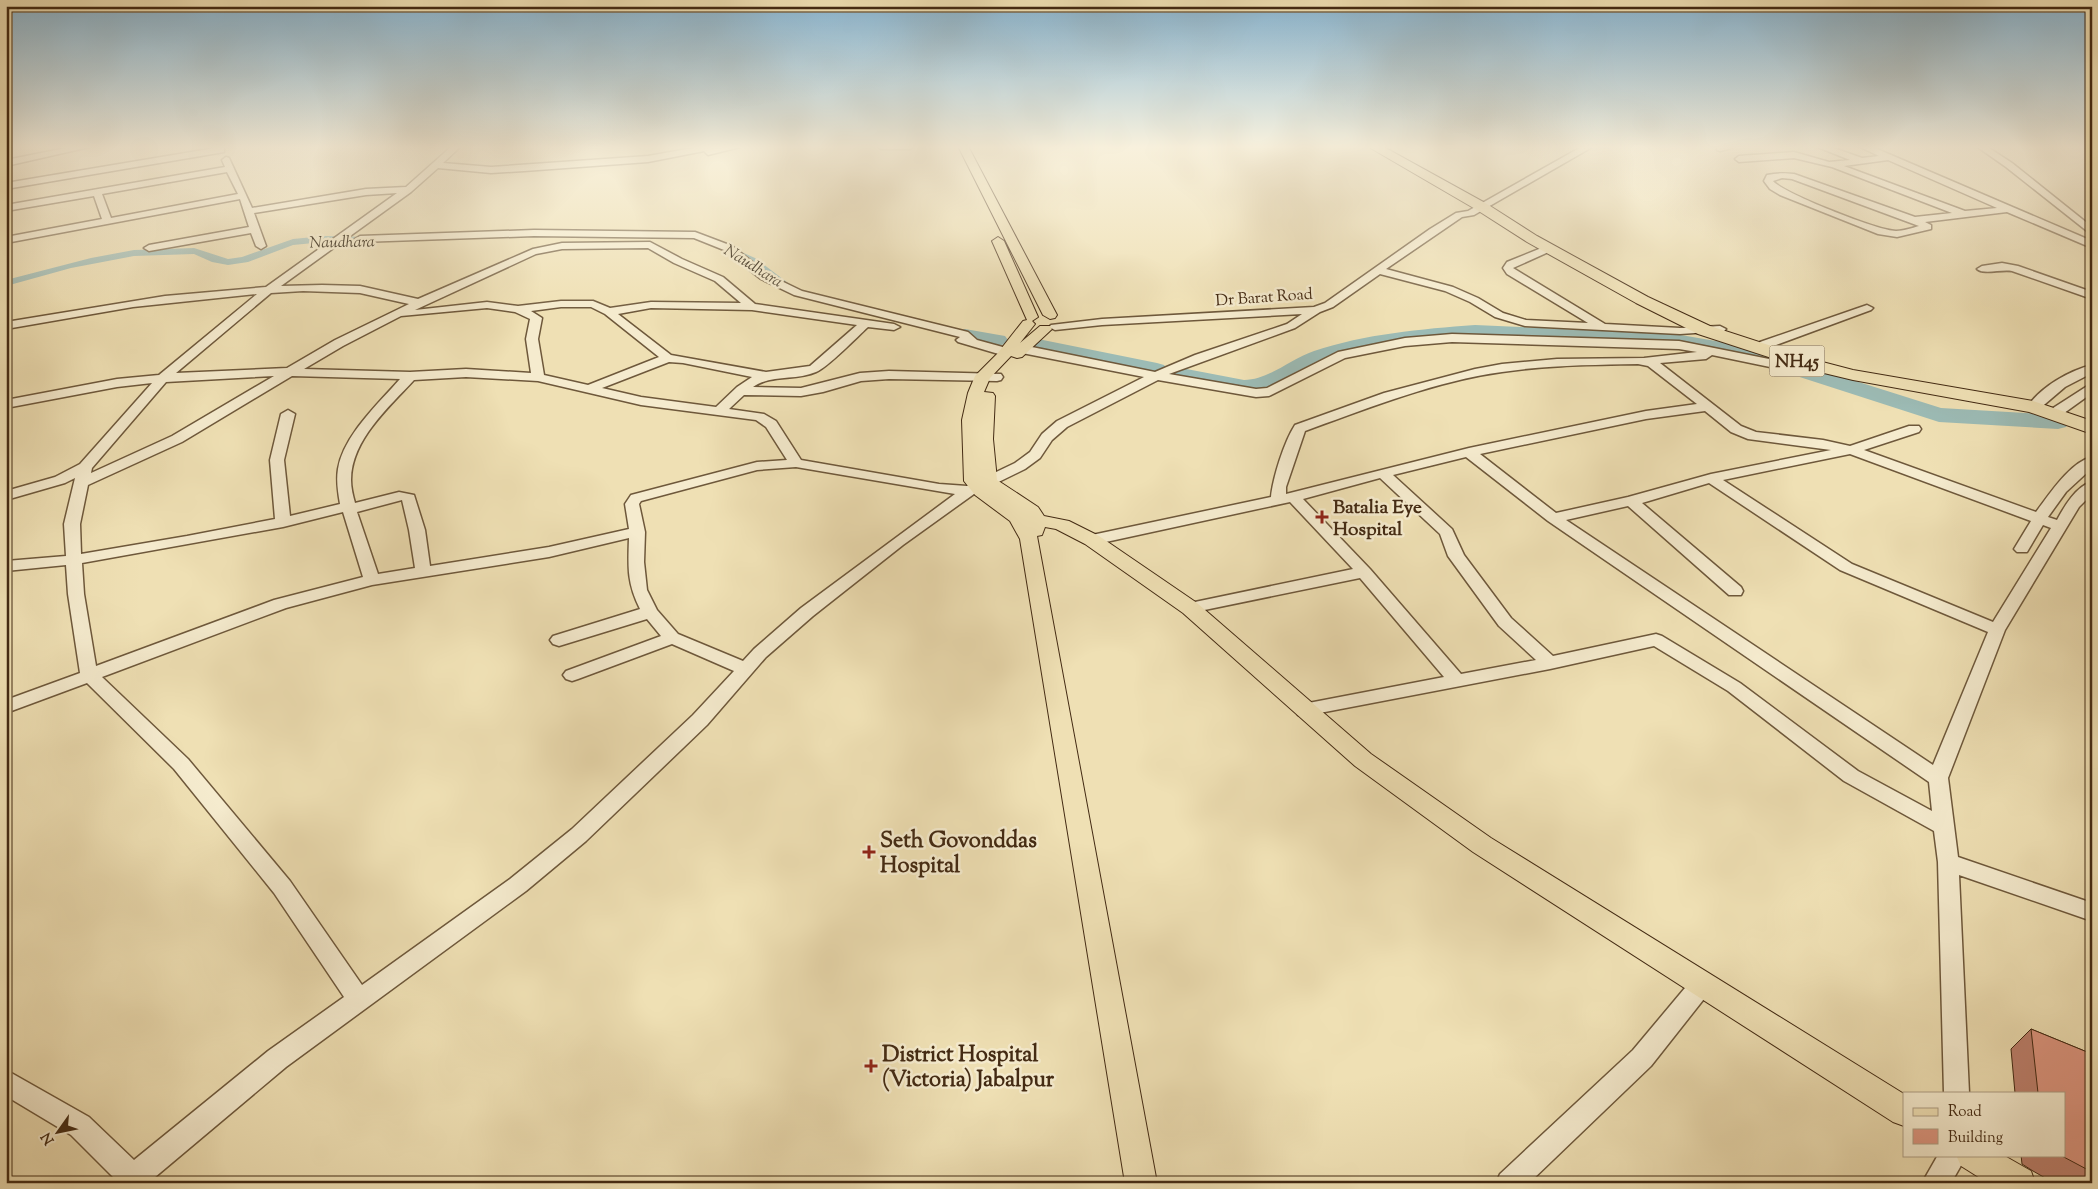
<svg xmlns="http://www.w3.org/2000/svg" width="2098" height="1189" font-family="'Sorts Mill Goudy',serif">
	<style>
		.lines { fill: none; stroke-linecap: round; stroke-linejoin: round }
		.canal { fill: #9cbbb5; fill-rule: evenodd }
		.river { fill: #9cbbb5; fill-rule: evenodd }
		.minor-casing { stroke: #6e583b; stroke-width: 3 }
		.major-casing { stroke: #432a13; stroke-width: 2 }
		.highway-casing { stroke: #432a13; stroke-width: 2 }
		.minor { fill: #f5ebce; fill-rule: evenodd }
		.major { fill: #efe0b4; fill-rule: evenodd }
		.highway { fill: #efe0b4; fill-rule: evenodd }
		.wall { fill: #bd806d; stroke: #432a13 }
		.building { fill: #dc957f; stroke: #432a13 }
		.poi-dot { fill: #8f2418; stroke: #f5ebce; stroke-width: 2 }
		.labels { text-anchor: middle; stroke-width: 5; stroke-linejoin: round; paint-order: stroke }
		.far-water-label { font-size: 16px; font-style: italic; fill: #594e3c; stroke: #f5ebce }
		.far-street-label { font-size: 16px; fill: #432a13; stroke: #f5ebce }
		.shield { fill: #f5ebce; stroke: #78644b; stroke-width: 1 }
		.shield-label { font-size: 18px; font-weight: bold; fill: #432a13 }
		.poi-label { font-size: 19px; font-weight: bold; fill: #432a13; stroke: #f5ebce; text-anchor: start }
		.near-poi-label { font-size: 22px; font-weight: bold; fill: #432a13; stroke: #f5ebce; text-anchor: start }
	</style>
	<rect width="100%" height="100%" fill="#efe0b4"/>
	<filter id="stains"><feTurbulence type="fractalNoise" baseFrequency=".004" numOctaves="4"/><feColorMatrix values="0 0 0 0 .2 0 0 0 0 .09 0 0 0 0 .02 0 0 0 .5 -.17"/></filter>
	<radialGradient id="worn" r=".72"><stop offset=".6" stop-color="#630" stop-opacity="0"/><stop offset="1" stop-color="#630" stop-opacity=".3"/></radialGradient>
	<g class="lines">
		<path class="canal" d="M324,236L377,237L382,240L377,243L324,242L293,245L248,262L228,265L212,262L194,254L134,256L71,268L6,286V280L91,258L134,250L194,248L228,259L242,257L293,239Z
			M728,246L755,258L792,286L787,289L774,284L747,262L724,251V247Z"/>
		<path class="river" d="M1475,325L1675,334L1745,346L1941,408L2058,415L2066,417L2069,422L2066,427L2058,429L1939,422L1735,356L1675,346L1475,337L1434,340L1360,351L1326,360L1267,391C1240,397 1203,384 1176,379L1169,377L1166,373L1169,369L1176,367L1244,380C1269,380 1290,359 1314,351C1365,334 1421,329 1475,325Z
			M965,329L1005,336L1008,340L1005,344L998,346L958,339L955,335L958,331Z
			M1038,339L1157,363L1164,365L1167,369L1164,373L1157,375L1031,349L1028,345L1031,341Z"/>
		<defs>
			<path id="minor" d="M76,146H94L6,166V160Z
				M452,146H461L443,163L491,167L648,156L704,146H744L708,155L704,151L648,162L524,171L491,173L438,168L411,192L281,286L322,285L360,286L418,299L533,249L562,243L650,242L682,259L723,277L755,304L894,324L900,327L894,330L868,327C857,337 827,368 816,372C795,381 772,374 753,387L801,388L860,373L889,371L1001,374L1003,377L1001,380L997,381L889,379L861,381L823,392L801,396L744,395L729,409L764,414L776,421L801,460L939,484L967,486L1015,463L1030,452L1042,434L1057,421L1144,377L1022,353L1016,349L1018,346L1022,345L1155,372L1195,355L1287,324L1302,314L1102,325L1055,330L1049,327L1051,325L1102,319L1314,307L1325,303L1430,229L1456,213L1468,211L1583,146H1594L1474,215L1462,217L1386,269L1453,287L1478,298L1503,313L1526,320L1588,323L1507,274L1503,268L1507,262L1549,245L1554,248L1553,250L1513,268L1605,324L1680,328L1720,326L1726,329L1724,331L1680,334L1525,326L1495,317L1470,302L1445,291L1380,274L1333,307L1320,312L1295,328L1169,374L1256,389L1267,388L1338,352L1405,338L1452,334L1679,341L1774,360L1776,363L1770,367L1712,355L1706,359L1660,363L1741,426L1756,432L1823,440L1850,446L1909,426H1919L1921,429L1919,432L1864,450L2036,512C2049,495 2070,462 2092,457V468L2066,492L2048,517L2057,520C2064,507 2076,486 2092,482V494L2079,507L2005,630L1948,778L1958,857L2092,903V921L1959,875L1969,1093H1944L1938,862L1934,831L1844,781L1728,691L1654,646L1550,669L1304,716L1298,715L1295,710L1298,705L1444,677L1360,578L1190,613L1184,612L1182,608L1184,604L1190,603L1353,569L1290,502L1092,545L1087,543L1084,540L1087,537L1092,535L1271,497C1273,478 1284,442 1295,425L1384,393L1475,369L1502,364L1557,359L1644,358L1697,352L1679,349L1452,342L1405,346L1345,358L1269,396L1256,397L1158,380L1067,427L1052,440L1040,458L1025,469L974,494L903,545L813,616L766,657L707,725L586,841L526,891L286,1067L148,1183H114L115,1179L71,1135L6,1096V1070L89,1117L134,1160L268,1051L344,997L274,893L174,769L87,683L6,713V700L80,673L68,594L66,565L6,571V561L66,556L64,524L75,478L65,483L6,500V491L55,477L80,464L152,383L117,387L6,408V400L117,379L159,375L257,294L133,307L6,329V322L165,296L266,287L397,193L366,195L254,213L266,246L261,249L256,246L251,233L149,251L144,248L149,245L249,227L240,199L6,243V237L102,219L94,196L6,211V205L225,167L222,160L226,157L229,158L252,208L366,189L406,187ZM227,172L238,194L111,218L102,194ZM648,248L674,263L715,281L741,303L651,302L610,308L593,301H561L518,306L487,302L415,310L536,254L562,249ZM303,291L360,293L409,304L335,340L287,368L176,373L271,293ZM561,307H591L605,314L659,357L588,385L544,375L538,339L542,318L531,311ZM487,308L515,312L530,319L526,339L531,373L466,369L410,372L304,369L343,346L401,316ZM651,308L752,310L857,325L810,366L766,372L671,355L618,314ZM669,362L683,363L752,377L737,387L716,407L641,397L602,388ZM1638,364L1648,366L1697,404L1646,411L1469,448L1286,494V487L1304,434L1305,431L1313,428C1374,406 1437,381 1502,372C1547,365 1593,365 1638,364ZM274,376L172,436L91,473L92,468L166,382ZM292,376L400,379C379,403 343,436 338,469C336,481 338,492 340,504L290,516L284,460L295,414L288,410L281,414L270,460L275,519L187,536L81,554L80,524L88,485L182,442ZM466,377L538,381L641,405L756,420L766,427L787,460L757,462L631,495L625,504L629,529L549,547L430,566L425,530L414,495L399,492L355,503C353,496 351,488 351,480C351,440 389,407 414,380ZM1705,411L1731,432L1748,439L1831,450L1711,474L1628,497L1556,513L1480,454L1646,419ZM1850,454L2031,521L2014,549L2017,552H2027L2043,525L2051,528L1993,622L1852,564L1723,480ZM1466,457L1548,521L1929,782L1932,811L1858,771L1740,683L1662,636L1656,634L1553,656L1511,618L1464,555L1452,529L1393,475ZM796,467L955,494L801,608L754,649L743,661L678,634L657,610L647,590L644,562L645,532L639,504L641,501L757,470ZM1380,478L1440,534L1448,556L1499,626L1536,660L1461,674L1370,569L1303,499ZM1709,483L1840,570L1988,632L1933,765L1566,520L1628,506L1729,595H1741L1743,591L1741,587L1642,503ZM402,500L409,530L415,568L378,574L357,512ZM343,512L363,577L274,600L96,666L84,594L82,563L283,527ZM629,538C628,568 627,583 640,609L553,636L550,640L553,644L559,646L647,619L661,636L566,671L563,675L566,679L572,681L578,679L672,644L734,671L693,715L572,829L510,879L362,985L290,881L188,759L102,677L286,608L372,585L549,557Z
				M877,146H914L910,149H881Z
				M1717,146H1739L1720,151L1717,150Z
				M1815,146H1828L1862,158L1879,156L1858,146H1870L2092,241V248L2007,212L1925,222L1931,225V229L1897,237L1878,234L1780,195L1770,189L1764,181L1767,175C1777,173 1784,173 1794,174L1915,217L1952,213L1832,167L1794,158L1739,162L1735,159L1739,156L1794,152L1829,162L1850,160ZM1888,160L1997,208L1965,211L1844,166ZM1782,178L1792,179L1919,226C1912,228 1903,231 1896,231C1878,231 1783,193 1773,181Z
				M1976,146H1986L2012,163L2092,227V235L2006,167Z
				M221,147L224,148V152L6,189V183Z
				M534,230L695,232L732,246L769,275L802,291L968,332L977,340L1010,349L1012,352L1006,356L1002,355L958,342L956,340L960,337L794,295L761,279L724,250L694,238L534,236L360,242L355,239L360,236Z
				M2002,263L2018,266L2092,292V299L2012,271C2001,269 1984,275 1977,269L1982,266Z
				M1867,305L1873,308L1871,310L1768,348L1764,349L1758,345L1760,342Z
				M2092,365V373L2065,387L2038,410H2028L2027,407C2041,387 2068,371 2092,365Z
				M2092,383V393L2060,416H2050L2048,413L2050,410Z
				M1703,973L1711,976L1715,983L1711,990L1651,1066L1529,1183H1496L1500,1174L1633,1050L1695,976Z
				M1938,1155H1967L1951,1183H1922Z"/>
			<path id="major" d="M958,146H968L1057,315L1055,318L1050,319L1043,315Z
				M998,237L1004,241L1038,317L1032,321L1035,324L1020,343L1040,326H1050L1052,329L1022,357L1017,358L1011,356L990,378L984,392L993,393L995,396L993,439L997,480L1038,507L1044,516L1069,521L1099,536L1197,603L1371,754L1491,838L1904,1094V1126L1893,1122L1473,852L1355,766L1183,613L1085,544L1056,529L1045,527L1042,535L1037,536L1157,1183H1125L1020,539L1010,521L975,495L964,481L962,420L968,393L975,376L997,354L1023,321L1027,320L992,241Z
				M1956,1155H2003L2031,1171L2035,1183H1988L1961,1166Z"/>
			<path id="highway" d="M1367,146H1382L1487,204L1537,236L1648,297L1710,326L1811,359L1853,370L2033,401L2092,421V434L2029,412L1853,380L1799,367L1698,334L1636,303L1527,242L1477,210Z"/>
		</defs>
		<use href="#minor" class="minor-casing"/>
		<use href="#major" class="major-casing"/>
		<use href="#highway" class="highway-casing"/>
		<use href="#minor" class="minor"/>
		<use href="#major" class="major"/>
		<use href="#highway" class="highway"/>
	</g>
	<path class="wall" d="M2031,1029L2092,1054V1183H2054L2033,1171L2022,1164L2021,1155H2064V1093H2015L2011,1049Z"/>
	<path class="building" d="M2031,1029L2092,1054V1172L2060,1155H2064V1093H2038Z"/>
	<linearGradient id="sky" x2="0" y2="1"><stop stop-color="#89b7d4"/><stop offset="0.47" stop-color="#f8f1dd"/><stop offset="1" stop-color="#f8f1dd" stop-opacity="0"/></linearGradient>
	<rect width="2098" height="313" fill="url(#sky)"/>
	<g class="poi-dot">
		<path d="M1319.5 509.5h5v5h5v5h-5v5h-5v-5h-5v-5h5z"/>
		<path d="M866.5 844.5h5v5h5v5h-5v5h-5v-5h-5v-5h5z"/>
		<path d="M868.5 1058.5h5v5h5v5h-5v5h-5v-5h-5v-5h5z"/>
	</g>
	<g class="labels">
		<g class="far-water-label">
			<text transform="translate(342 241) rotate(-1)" y="6">Naudhara</text>
			<text transform="translate(754 265) rotate(32)" y="6">Naudhara</text>
		</g>
		<g class="far-street-label">
			<text transform="translate(1264 296) rotate(-4)" y="6">Dr Barat Road</text>
		</g>
		<rect class="shield" x="1769.5" y="345.5" width="55" height="31" rx="4"/>
		<g class="shield-label">
			<text x="1797" y="367">NH45</text>
		</g>
		<g class="poi-label">
			<text x="1333" y="513">Batalia Eye<tspan x="1333" dy="22">Hospital</tspan></text>
		</g>
		<g class="near-poi-label">
			<text x="880" y="847">Seth Govonddas<tspan x="880" dy="25">Hospital</tspan></text>
			<text x="882" y="1061">District Hospital<tspan x="882" dy="25">(Victoria) Jabalpur</tspan></text>
		</g>
	</g>
	<rect width="2098" height="1189" fill="none" stroke="#efe0b4" stroke-width="25"/>
	<rect x="8" y="8" width="2083" height="1174" fill="none" stroke="#432a13" stroke-width="2.5"/>
	<rect x="12" y="12" width="2073" height="1164" fill="none" stroke="#432a13"/>
	<rect x="1903" y="1092" width="162" height="65" fill="#f5ebce" stroke="#ae9e83"/>
	<rect x="1913" y="1108" width="25" height="8" fill="#efe0b4" stroke="#ae9e83"/>
	<text x="1948" y="1116" font-size="15" fill="#432a13">Road</text>
	<rect x="1913" y="1129" width="25" height="15" fill="#dc957f" stroke="#ae9e83"/>
	<text x="1948" y="1142" font-size="15" fill="#432a13">Building</text>
	<g transform="translate(58 1132) rotate(237)" stroke="#f5ebce" stroke-width="4" paint-order="stroke">
	<path d="M0-4L9 19L0 12L-9 19Z" fill="#432a13"/>
	<text y="-8" font-size="14" font-weight="bold" text-anchor="middle" fill="#432a13">N</text>
	</g>
	<rect width="100%" height="100%" filter="url(#stains)"/>
	<rect width="100%" height="100%" fill="url(#worn)"/>
</svg>
